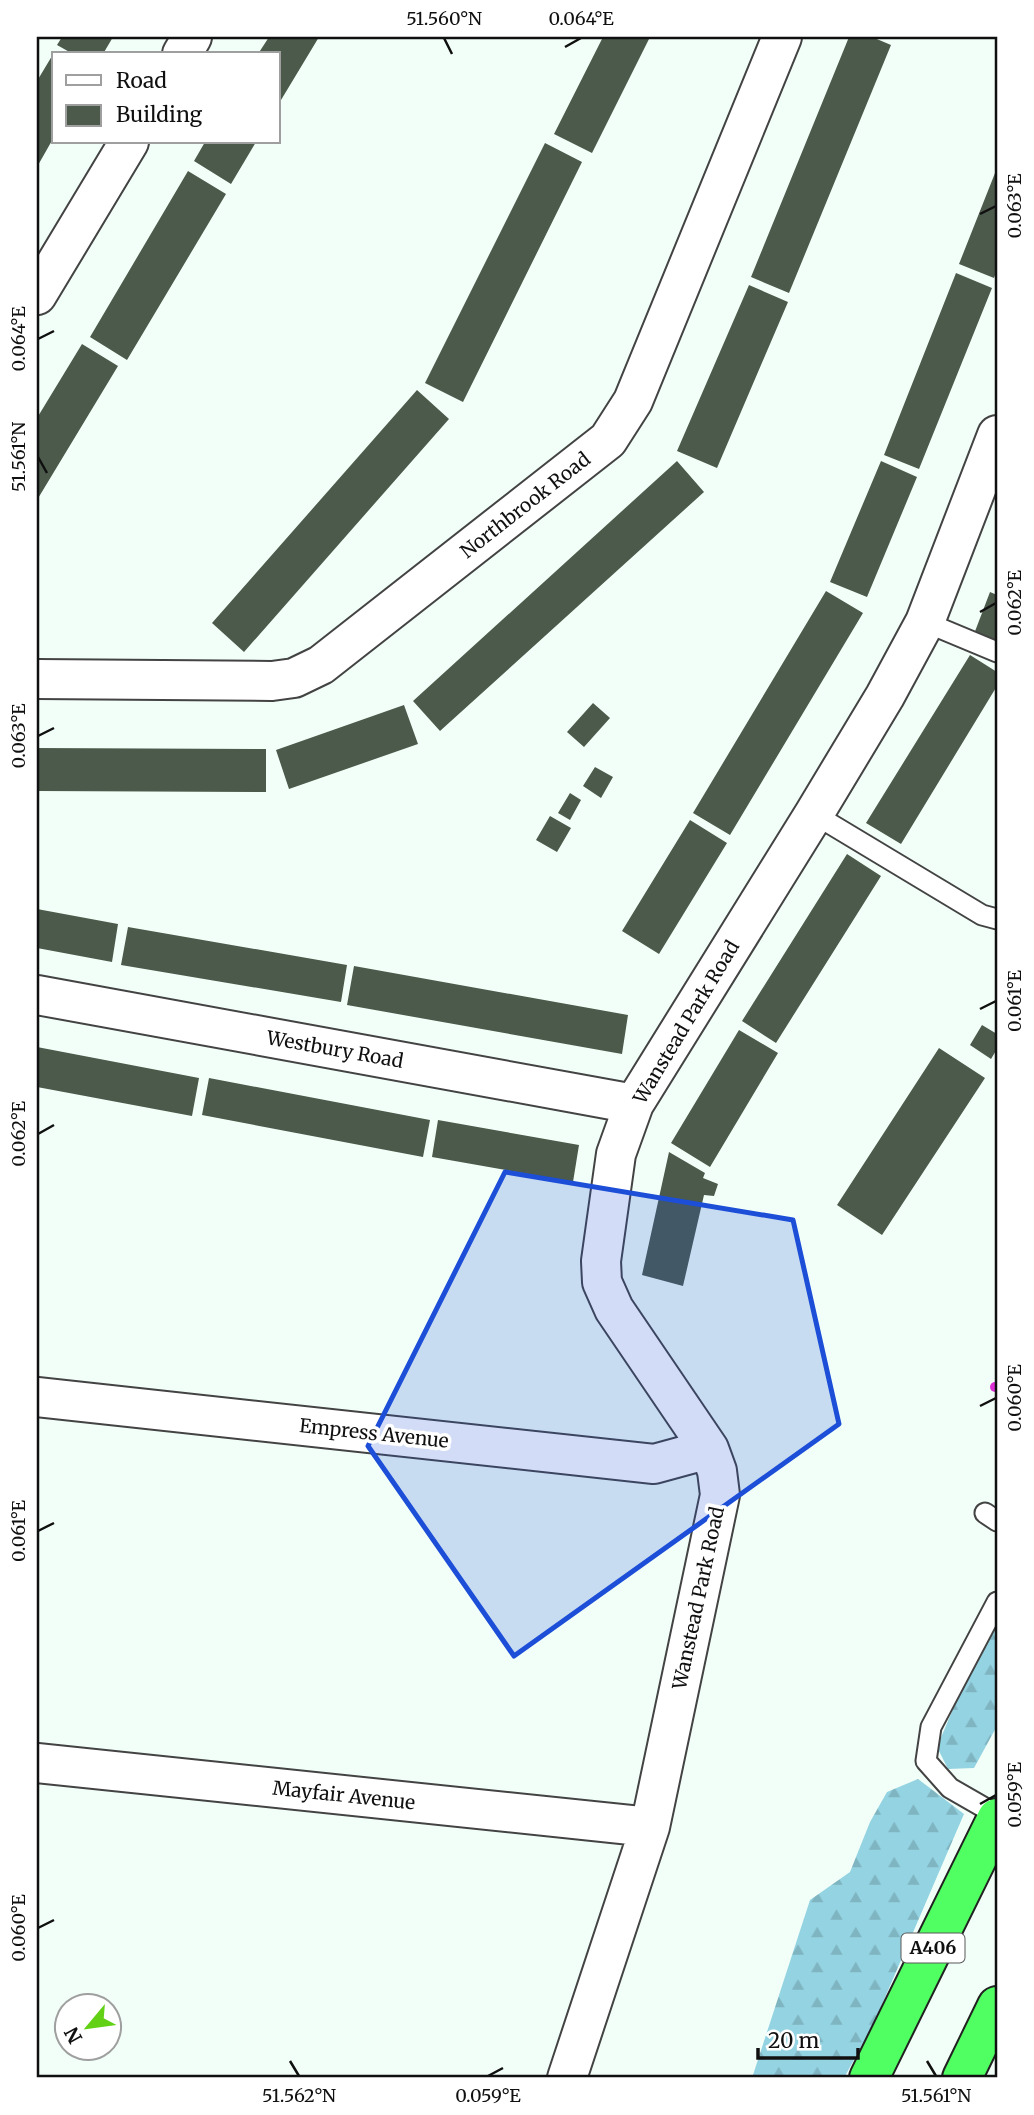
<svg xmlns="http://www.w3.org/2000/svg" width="1034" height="2115" font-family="Merriweather,serif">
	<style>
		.forest { fill: url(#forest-firs) }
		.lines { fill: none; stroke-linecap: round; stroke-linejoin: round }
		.stream { stroke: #dd2fd6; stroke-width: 10 }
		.building { fill: #4b5a4b }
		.lane-casing { stroke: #434343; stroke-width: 23 }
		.street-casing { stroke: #434343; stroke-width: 42 }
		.highway-casing { stroke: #212121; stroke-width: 42 }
		.lane { stroke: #fff; stroke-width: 19 }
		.street { stroke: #fff; stroke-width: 38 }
		.highway { stroke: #50ff62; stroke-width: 38 }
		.marked { fill: #1d4ed8; fill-opacity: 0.2; stroke: #1d4ed8; stroke-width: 5; stroke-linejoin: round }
		.ticks { fill: none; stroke: #101010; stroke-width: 2.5 }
		.labels { text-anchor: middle; stroke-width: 7; stroke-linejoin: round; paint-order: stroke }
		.shield { fill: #fff; stroke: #585858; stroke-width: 2 }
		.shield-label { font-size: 18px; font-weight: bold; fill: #101010 }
		.street-label { font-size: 19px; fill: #101010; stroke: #fff }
		.neatline { fill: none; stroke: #101010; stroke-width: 2.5 }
		.ticks-label { font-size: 18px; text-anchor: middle; fill: #101010 }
	</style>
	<defs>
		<pattern id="forest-firs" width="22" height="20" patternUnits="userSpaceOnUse" patternTransform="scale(1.75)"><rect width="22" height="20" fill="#94d3e2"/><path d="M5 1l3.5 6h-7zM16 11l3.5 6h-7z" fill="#7fb4c1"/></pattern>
	</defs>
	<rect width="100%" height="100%" fill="#f2fff8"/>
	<path class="forest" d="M997,1625V1726L974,1768L948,1769L937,1747L961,1690Z
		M918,1779L964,1814L874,2023L844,2078H752L810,1900L850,1872L870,1822L887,1792Z"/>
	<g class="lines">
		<path class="stream" d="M995,1387H997"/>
	</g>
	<path class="building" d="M62,37H113L103,54H73L57,45Z
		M269,37H319L278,105V54H258Z
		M603,37H650L592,153L554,134Z
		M849,37H872L891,45L789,293L751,277Z
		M55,51L61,54H54V137L37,167V81Z
		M205,142H256L231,184L194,161Z
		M545,143L582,162L463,402L425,383Z
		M997,168V270L994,278L959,264Z
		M188,171L226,194L127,360L90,337Z
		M956,273L992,288L919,469L884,455Z
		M749,285L788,302L717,468L677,451Z
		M82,344L118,366L37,500V418Z
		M417,390L449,419L244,652L212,623Z
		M677,461L704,492L440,731L413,701Z
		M881,461L917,477L867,597L830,582Z
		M826,591L863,613L730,835L693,813Z
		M990,592L997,595V644L974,634Z
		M970,655L997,672V686L901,844L866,823Z
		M593,703L610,718L584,747L567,732Z
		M404,705L418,744L289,789L276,750Z
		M37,748L266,749V792L37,791Z
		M595,767L613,777L601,798L583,786Z
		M570,793L581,800L570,820L558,813Z
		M550,816L571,828L557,852L536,840Z
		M690,820L727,843L659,954L622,931Z
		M847,854L881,876L776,1043L742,1021Z
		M37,909L118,924L112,962L37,948Z
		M128,927L347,965L341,1002L121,965Z
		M354,966L628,1015L622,1054L347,1005Z
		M982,1025L997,1034V1049L991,1059L970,1045Z
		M739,1030L778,1053L710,1167L671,1143Z
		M37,1047L199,1078L192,1116L37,1087Z
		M939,1048L985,1078L882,1235L837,1205Z
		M209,1078L430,1120L423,1157L202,1115Z
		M438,1120L579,1145L573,1182L432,1157Z
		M669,1152L705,1173L703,1178L718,1184L714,1196L704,1195L683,1286L642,1275Z"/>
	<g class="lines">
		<defs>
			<path id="lane" d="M925,622L997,652
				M814,814L982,915L997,919
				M985,1513L997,1521
				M997,1602L931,1727L926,1761L950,1788L997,1815"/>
			<path id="street" d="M182,54L192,37
				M37,295L129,142
				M37,679L272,681L294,678L321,665L608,440L633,401L782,37
				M37,995L634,1104
				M37,1397L654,1464L709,1449
				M37,1763L650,1827
				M567,2078L650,1827L720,1495L717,1471L709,1449L614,1309L602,1282L601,1261L616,1154L634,1104L814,814L885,696L925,622L997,435"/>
			<path id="highway" d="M869,2078L997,1818
				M962,2078L997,2006"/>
		</defs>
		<use href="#lane" class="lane-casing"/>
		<use href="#street" class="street-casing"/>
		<use href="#highway" class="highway-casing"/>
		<use href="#lane" class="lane"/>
		<use href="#street" class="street"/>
		<use href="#highway" class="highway"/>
	</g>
	<path class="marked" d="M505,1172L793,1220L839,1424L514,1656L368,1446Z"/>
	<path class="ticks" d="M444,38L452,54M565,47L581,38M980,214L996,206M38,339L54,331M38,457L47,473M980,612L996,603M38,736L54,728M980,1009L996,1001M38,1134L54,1125M980,1406L996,1398M38,1531L54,1523M980,1804L996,1795M38,1928L54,1920M290,2061L299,2076M927,2061L936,2076M488,2076L503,2068"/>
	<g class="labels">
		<rect class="shield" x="901.5" y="1933.5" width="63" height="29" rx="5"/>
		<g class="shield-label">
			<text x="933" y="1954">A406</text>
		</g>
		<g class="street-label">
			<text transform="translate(525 505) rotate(-38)" y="7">Northbrook Road</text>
			<text transform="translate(686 1022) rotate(-59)" y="7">Wanstead Park Road</text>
			<text transform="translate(335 1049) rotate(10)" y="7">Westbury Road</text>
			<text transform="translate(374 1433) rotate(6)" y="7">Empress Avenue</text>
			<text transform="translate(698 1598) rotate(-78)" y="7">Wanstead Park Road</text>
			<text transform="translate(344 1795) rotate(6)" y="7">Mayfair Avenue</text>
		</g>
	</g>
	<rect width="1034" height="2115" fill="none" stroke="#ffffff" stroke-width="77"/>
	<rect x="52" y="52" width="228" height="91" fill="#ffffff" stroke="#9f9f9f" stroke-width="2"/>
	<rect x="66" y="75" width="35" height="10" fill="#ffffff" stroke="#9f9f9f" stroke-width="2"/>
	<text x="116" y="88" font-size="21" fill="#101010">Road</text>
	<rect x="66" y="105" width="35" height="21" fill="#4b5a4b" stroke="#9f9f9f" stroke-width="2"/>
	<text x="116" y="122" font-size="21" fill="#101010">Building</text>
	<g transform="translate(88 2027) rotate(241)"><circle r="33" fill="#ffffff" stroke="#9f9f9f" stroke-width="2"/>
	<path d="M0-5L12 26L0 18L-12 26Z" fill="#62d116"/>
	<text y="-10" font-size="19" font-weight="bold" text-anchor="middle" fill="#101010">N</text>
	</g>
	<path d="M758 2048v10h100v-10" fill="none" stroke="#101010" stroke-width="3.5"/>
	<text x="768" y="2048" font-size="21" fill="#101010" stroke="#ffffff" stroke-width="5" paint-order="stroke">20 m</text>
	<rect x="38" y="38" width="958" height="2038" class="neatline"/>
	<g class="ticks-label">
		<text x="444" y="25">51.560°N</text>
		<text x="581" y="25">0.064°E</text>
		<text transform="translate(1015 206) rotate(-90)" y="6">0.063°E</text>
		<text transform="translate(19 339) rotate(-90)" y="6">0.064°E</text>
		<text transform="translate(19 457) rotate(-90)" y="6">51.561°N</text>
		<text transform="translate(1015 603) rotate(-90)" y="6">0.062°E</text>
		<text transform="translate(19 736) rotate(-90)" y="6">0.063°E</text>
		<text transform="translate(1015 1001) rotate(-90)" y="6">0.061°E</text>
		<text transform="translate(19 1134) rotate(-90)" y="6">0.062°E</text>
		<text transform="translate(1015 1398) rotate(-90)" y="6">0.060°E</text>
		<text transform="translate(19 1531) rotate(-90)" y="6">0.061°E</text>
		<text transform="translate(1015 1795) rotate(-90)" y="6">0.059°E</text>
		<text transform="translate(19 1928) rotate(-90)" y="6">0.060°E</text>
		<text x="299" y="2102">51.562°N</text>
		<text x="488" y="2102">0.059°E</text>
		<text x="936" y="2102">51.561°N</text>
	</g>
</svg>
